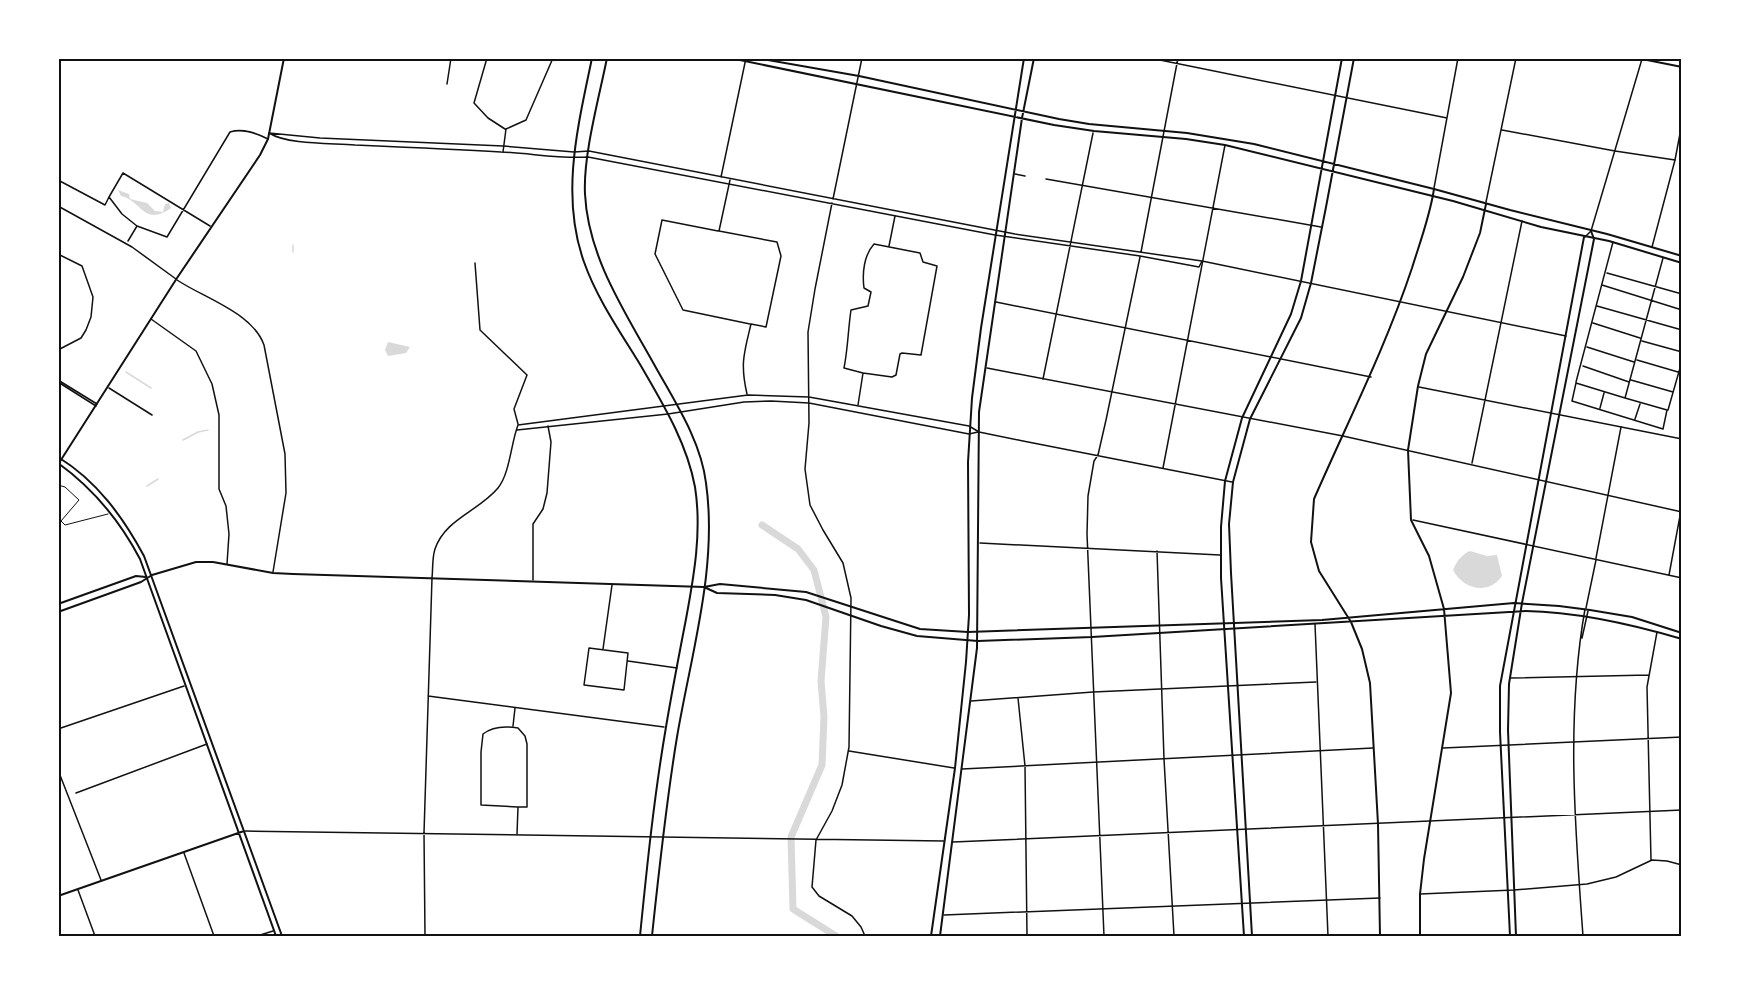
<svg xmlns="http://www.w3.org/2000/svg" width="1740" height="995" font-family="'Open Sans',sans-serif">
	<style>
		.water { fill: #d9d9d9 }
		.lines { fill: none; stroke-linecap: round; stroke-linejoin: round }
		.stream { stroke: #d9d9d9; stroke-width: 1.5 }
		.river { stroke: #d9d9d9; stroke-width: 7 }
		.service { stroke: #111; stroke-width: 1 }
		.minor { stroke: #111; stroke-width: 1.5 }
		.tertiary { stroke: #111; stroke-width: 1.5 }
		.secondary { stroke: #111; stroke-width: 2 }
		.primary { stroke: #111; stroke-width: 2 }
		.neatline { fill: none; stroke: #111; stroke-width: 2 }
	</style>
	<rect width="100%" height="100%" fill="#fff"/>
	<path class="water" d="M118,190L129,194L130,199L147,203L155,211L163,212L165,204L169,203L171,208C144,227 142,201 121,196Z
		M388,342L410,347L406,353L388,356L385,350Z
		M1470,551L1487,556L1497,555L1502,576C1488,596 1463,589 1453,570C1457,561 1461,555 1470,551Z"/>
	<g class="lines">
		<path class="stream" d="M293,252V245
			M126,372L151,388
			M183,440L198,432L208,430
			M147,486L158,479"/>
		<path class="river" d="M762,525L798,549L814,570L826,617L821,681L824,717L822,765L791,837L793,909L836,936"/>
		<path class="service" d="M58,485L65,487L79,500L61,521L65,525L108,514"/>
		<path class="minor" d="M487,58L474,103L488,118L505,129
			M447,84L451,58
			M503,152L506,129L526,120L553,58
			M1015,174L1025,176
			M1046,179L1321,227
			M58,180L105,205L109,197
			M730,180L719,231L777,242L781,256L766,327L751,324C744,353 740,364 747,394
			M137,226L167,237L230,132C243,128 256,133 268,139
			M718,231L662,220L655,254L683,310L750,324
			M128,241L137,226L122,214L109,197L123,173L210,226
			M889,246L895,216
			M1652,247L1675,160L1682,123
			M58,254L82,266L93,297L91,317L86,330L81,338L58,350
			M475,263L480,330L527,375L514,409L518,424
			M1607,273L1682,294
			M177,280C204,298 253,313 264,345L285,454L286,493L273,572
			M1602,285L1682,310
			M996,302L1371,377
			M1597,306L1682,330
			M151,319L196,351L212,384L219,415V489L226,506L229,534L227,564
			M1593,323L1640,338
			M1642,341L1682,352
			M1587,347L1634,362
			M1637,360L1678,372
			M1583,366L1629,382
			M987,368L1343,436L1682,512
			M58,380L97,404
			M1631,380L1673,392
			M58,382L96,406
			M1576,382L1613,242
			M1419,387L1682,439
			M109,388L152,415
			M1625,398L1667,410L1663,429L1572,401L1576,383L1625,398L1663,258
			M858,405L863,373L844,368C848,348 848,330 851,310L868,306L871,292L864,288C862,273 864,255 874,244L920,253L923,262L937,266L921,355L902,353L900,354L896,375L892,377L863,373
			M1600,408L1604,393
			M1668,410L1682,361
			M1635,419L1640,404
			M1472,463L1522,221
			M1163,468L1225,145
			M1669,575L1682,505
			M533,580V524L543,509L547,493L551,442L548,426
			M1586,608L1596,560
			M589,648L628,653L624,690L584,685Z
			M603,649L612,585
			M628,661L677,668
			M1510,678L1649,675
			M1018,698L1025,766L1027,936
			M971,701L1093,692L1316,682
			M513,726L515,708
			M1443,748L1682,737
			M849,751L954,768
			M962,769L1373,748
			M58,770L101,880
			M76,793L207,744
			M517,834L518,807H527V744L525,736L518,728C506,726 493,726 483,734L481,752V805L518,807
			M184,853L214,936
			M1651,860L1647,687L1657,632
			M78,890L95,936
			M1420,894L1514,890L1587,884L1616,877L1652,860L1667,861L1682,865
			M944,915L1380,898
			M257,936L273,931"/>
		<path class="tertiary" d="M1150,58L1447,118
			M1502,130L1615,151L1675,160
			M721,177L746,58
			M1434,188L1458,58
			M833,199L862,58
			M1486,202L1516,58
			M832,203L815,289L808,332L809,423L805,469L810,505L823,530L843,563L851,598L849,747L842,785L832,811L816,840L812,887L819,896L852,916L861,927L865,936
			M58,206L132,247L176,279
			M1585,237L1591,231L1642,59
			M1141,252L1178,58
			M1202,261L1199,267L1140,256L995,235L588,157C559,159 530,153 501,152C452,149 403,147 355,145C331,143 288,145 269,133L320,138L503,146L574,152L589,151L1015,234L1202,261L1566,336
			M1043,379L1093,133
			M517,430L668,414L744,402L771,401L809,403L969,434L978,432
			M1413,520L1682,578
			M980,543L1220,555
			M1157,551L1164,759L1174,936
			M1596,558L1621,427
			M1315,624L1328,936
			M1582,638L1588,611
			M428,696L664,727
			M58,729L184,686
			M245,831L944,841
			M953,842L1682,810
			M425,936L424,833L432,578C433,569 432,558 435,549C445,519 479,511 498,488C510,473 511,443 518,425L748,395L809,397L969,426L979,432L1023,441L1232,482
			M1104,936L1087,534L1088,496L1094,461L1098,455L1106,420L1140,257
			M1583,936C1575,828 1566,716 1585,609"/>
		<path class="secondary" d="M1642,59L1682,67
			M58,457C97,481 123,517 144,556L282,936
			M58,463C94,489 120,521 140,559L276,936
			M59,463L177,278L260,155L268,139L284,58
			M704,587L717,593L775,595L806,600L881,626L917,636L978,641L1092,637L1526,611C1579,612 1631,624 1682,639
			M58,604L136,576L146,577
			M58,612L141,582L152,575L196,562H213L273,573L293,574L704,587L720,584L806,592L920,629L968,632L1322,620L1514,603L1559,606L1590,610L1632,617L1682,633
			M58,896L244,831
			M1380,936L1378,824L1370,683L1362,649L1351,622L1319,571L1311,542L1314,499C1348,421 1385,349 1412,268C1420,242 1430,216 1434,189
			M1420,936V894L1424,859L1451,693L1444,609L1429,556L1411,520L1408,450L1418,386L1426,354L1463,277L1480,233L1486,204
			M1510,936L1500,732V686L1584,237
			M1516,936L1508,730L1509,684L1522,603L1594,239L1591,231"/>
		<path class="primary" d="M592,58C578,126 560,195 584,262C597,299 621,333 641,366C663,404 687,443 695,487C702,531 694,576 686,619C679,655 672,691 666,727C654,797 647,866 640,936
			M607,58C599,98 583,155 585,194C588,257 625,312 655,366C675,402 701,441 706,483C718,567 691,654 677,737C666,803 659,870 652,936
			M730,58L1054,125L1094,131L1186,139L1225,145L1453,201L1541,227L1609,241L1682,263
			M756,58L859,76L1059,119L1089,124L1187,133L1254,144L1434,189L1510,210L1607,234L1682,256
			M931,936L955,768L966,662L969,615L968,462L972,398L981,328L1024,58
			M940,936L977,648L979,412L1022,118L1034,58
			M1244,936L1221,578V527L1225,481L1242,418L1291,314L1301,281L1342,58
			M1252,936L1231,573L1229,524L1233,482L1250,419L1301,318L1311,283L1326,207L1354,58"/>
	</g>
	<rect width="1740" height="995" fill="none" stroke="#ffffff" stroke-width="120"/>
	<rect x="60" y="60" width="1620" height="875" class="neatline"/>
</svg>
